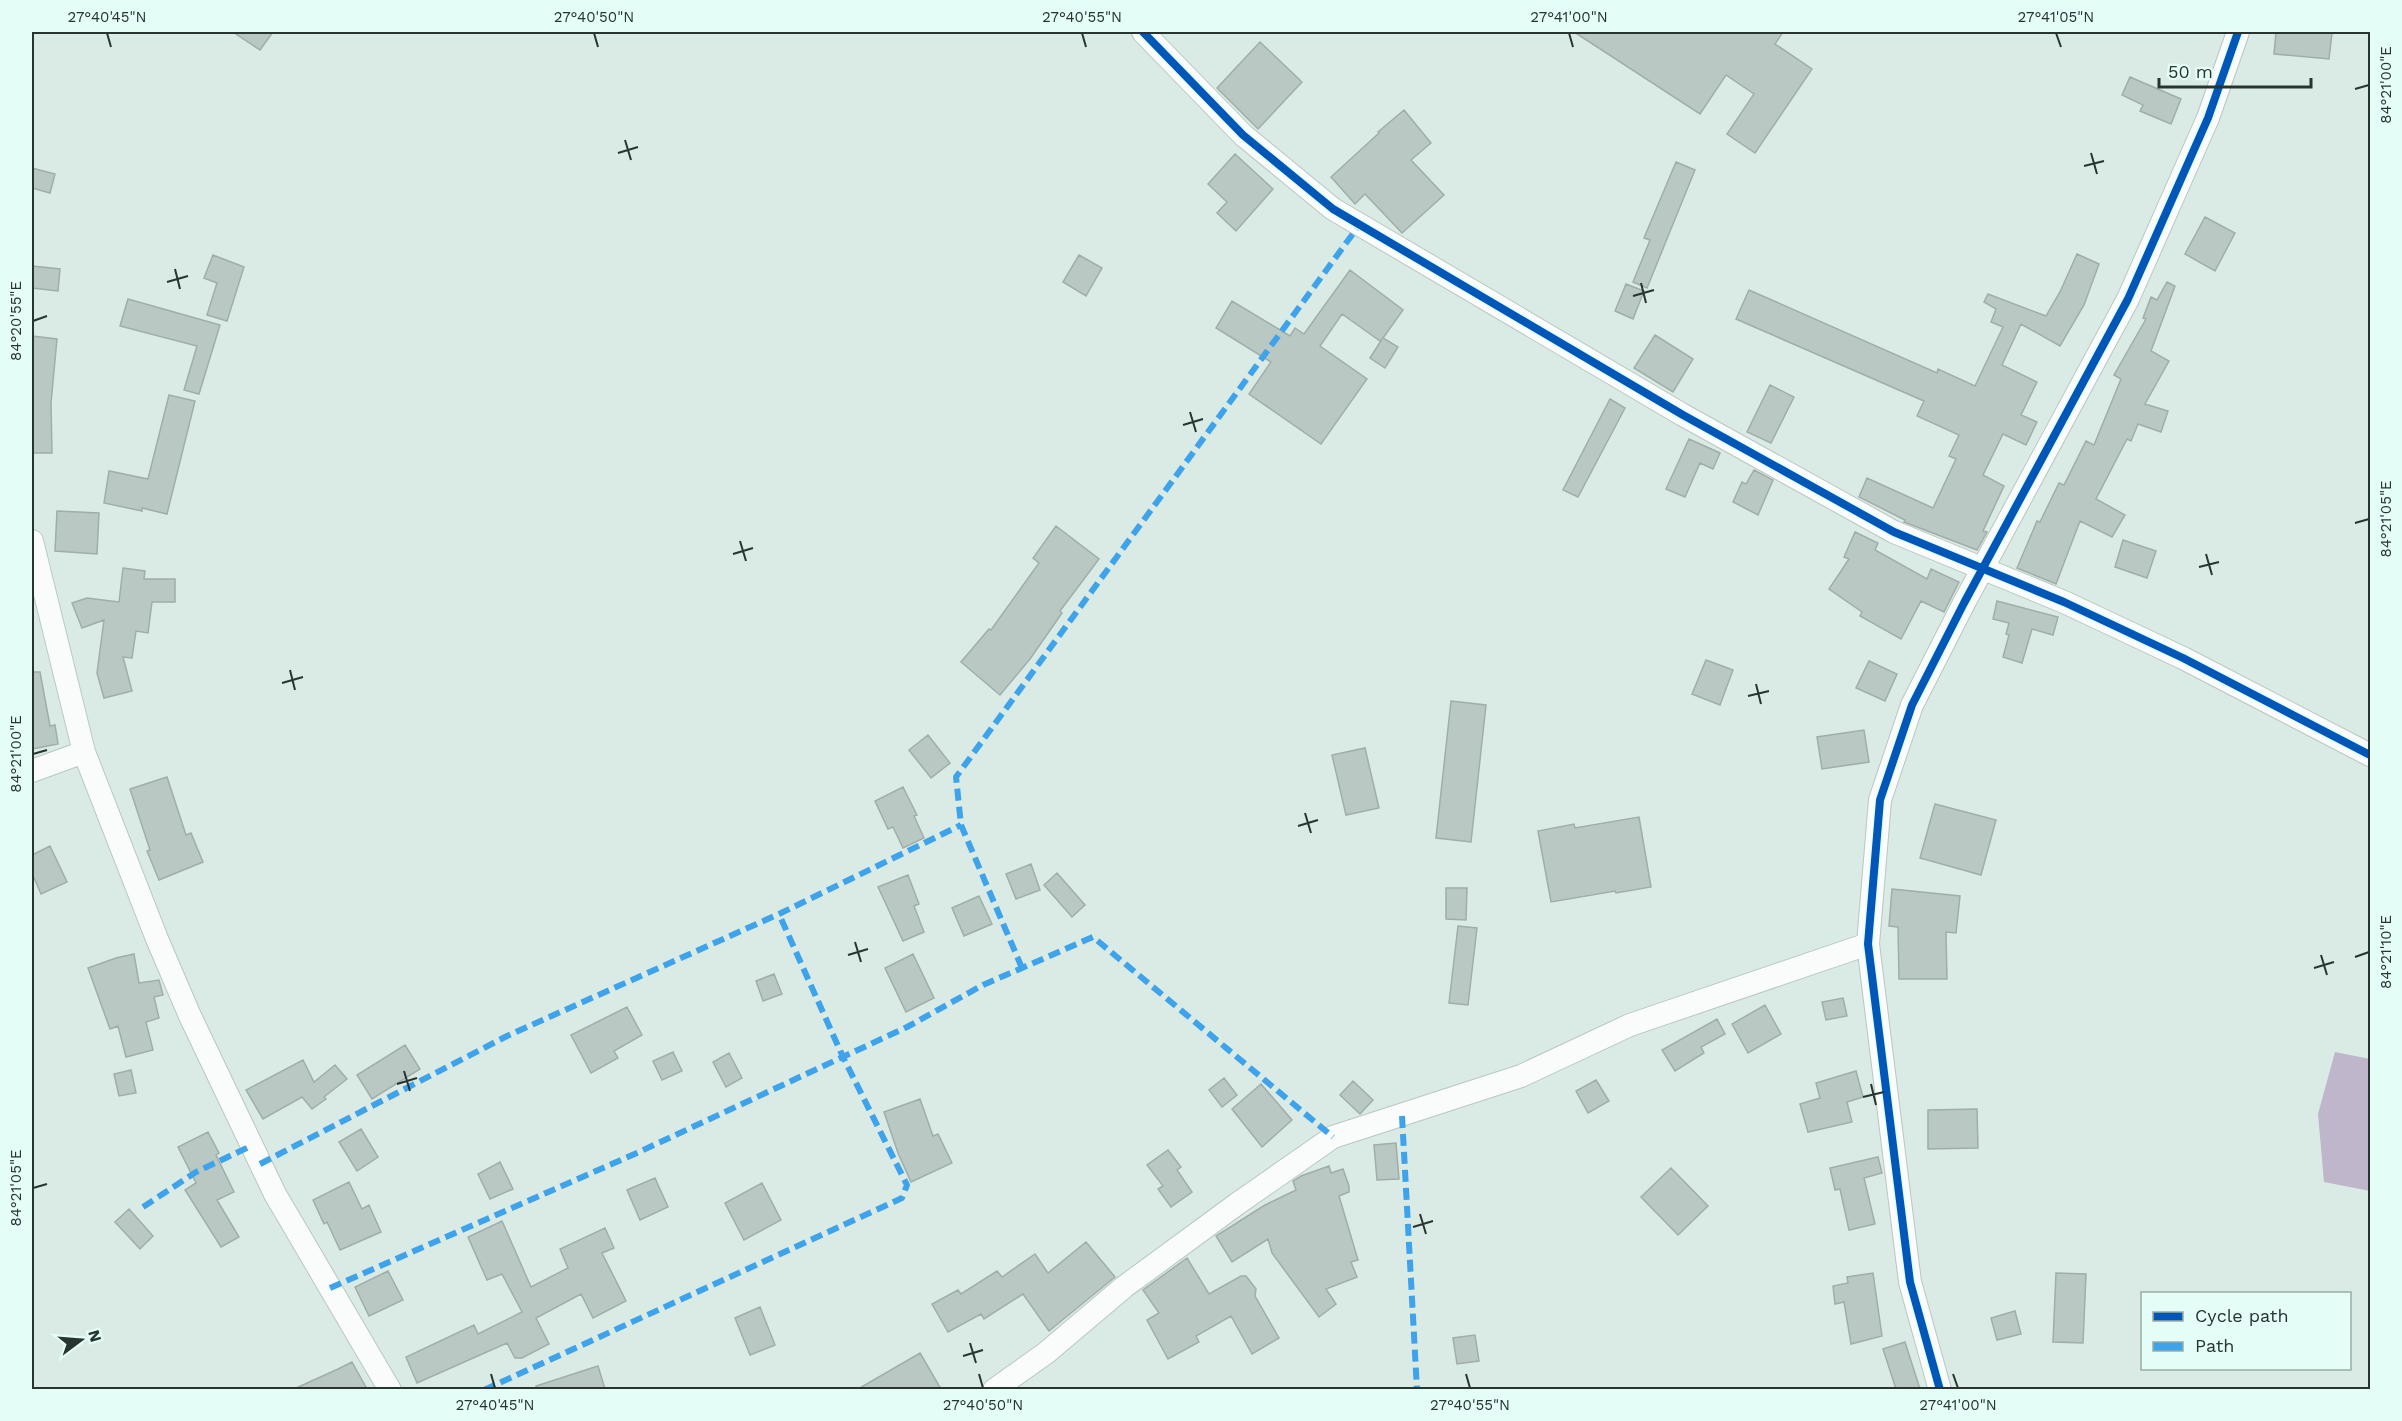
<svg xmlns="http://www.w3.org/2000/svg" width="2402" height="1421" font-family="'Work Sans',sans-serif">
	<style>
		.water { fill: #bfb6cb }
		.building { fill: #bac8c3; stroke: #a0ada9; stroke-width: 1.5 }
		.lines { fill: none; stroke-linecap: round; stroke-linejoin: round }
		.minor-casing { stroke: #b8c7c2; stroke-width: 24 }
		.minor { stroke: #f9fcfb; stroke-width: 22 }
		.quiet { stroke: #3ea3eb; stroke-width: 6; stroke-dasharray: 12 6; stroke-linecap: butt }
		.cycleway-casing { stroke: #e4fef7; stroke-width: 11 }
		.cycleway { stroke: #0057b8; stroke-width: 8 }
		.ticks { fill: none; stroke: #273430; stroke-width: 2 }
		.neatline { fill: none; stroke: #273430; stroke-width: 2 }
		.ticks-label { font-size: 15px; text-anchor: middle; fill: #273430 }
	</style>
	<rect width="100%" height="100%" fill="#daebe6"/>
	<path class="water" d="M2335,1052L2370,1059V1191L2324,1182L2318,1114Z"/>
	<path class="building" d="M233,32H273L260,50Z
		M1574,32H1783L1775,44L1812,69L1755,153L1727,134L1754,94L1726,75L1700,114Z
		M2276,32L2332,33L2329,59L2274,54Z
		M1260,42L1302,82L1258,129L1217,88Z
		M2130,77L2181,99L2171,124L2140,111L2143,105L2122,95Z
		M1404,110L1431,143L1411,160L1444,195L1402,233L1365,194L1355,204L1331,177L1379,133L1378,132Z
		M1235,154L1273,189L1236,231L1217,213L1227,202L1208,184Z
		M1676,162L1695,170L1647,288L1633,282L1650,240L1644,238Z
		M32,168L55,174L50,193L32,188Z
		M2205,217L2235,233L2215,271L2185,254Z
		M2077,254L2099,264L2084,305L2060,346L2021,324L2002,365L2037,382L2021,415L2037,422L2026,445L2003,434L1983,475L2004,486L1983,531L1987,532L1977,550L1904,522L1905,520L1859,497L1867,478L1933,508L1956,459L1949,456L1959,435L1917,416L1924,401L1736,319L1749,290L1937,373L1938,369L1975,386L2003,327L1991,322L1996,309L1984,302L1988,294L2046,316L2060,292Z
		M213,255L244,267L227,321L207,315L217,283L204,278Z
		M1079,255L1102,268L1086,296L1063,282Z
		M32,266L60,269L58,291L32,288Z
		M1350,270L1403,310L1383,338L1398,347L1385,368L1370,358L1382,339L1380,341L1342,314L1320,346L1367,379L1321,444L1249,394L1271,362L1216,328L1232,301L1290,336L1295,328L1304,334Z
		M2167,282L2175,286L2151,351L2169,361L2145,404L2168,411L2161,432L2138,424L2131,441L2127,439L2096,499L2125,515L2112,537L2080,521L2056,584L2017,568L2037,521L2040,522L2059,483L2064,485L2086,441L2094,445L2121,379L2114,375L2146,319L2143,318L2151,297L2157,300Z
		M1626,284L1644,291L1633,319L1615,311Z
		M128,299L220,325L199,394L184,390L197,346L120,326Z
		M1655,335L1693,359L1673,392L1634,368Z
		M32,336L57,339L51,403L52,453H32Z
		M1770,385L1794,397L1771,443L1747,432Z
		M169,395L195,401L167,514L142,508V511L104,503L109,471L148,479Z
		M1610,399L1625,408L1578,497L1563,490Z
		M1689,439L1720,453L1713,469L1700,463L1685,497L1666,489Z
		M1754,470L1773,480L1758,515L1733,502L1742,482L1746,484Z
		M57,511L99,513L97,554L55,551Z
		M1056,526L1099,559L1060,611L1062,613L1030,659L1000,695L961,662L989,629L991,630L1039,563L1033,558Z
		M1855,532L1878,543L1875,550L1927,579L1931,569L1959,582L1944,612L1921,601L1901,639L1860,616L1862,612L1829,589L1849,559L1844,557Z
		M2123,540L2156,551L2147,578L2115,567Z
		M123,568L145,571L144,579H175V602H152L148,633L136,631L132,658L123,657L132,691L104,698L97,673L104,620L82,628L72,603L87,598L119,602Z
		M1997,601L2058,617L2053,635L2032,629L2022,663L2003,657L2009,635L2006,634L2009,623L1993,619Z
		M1706,660L1733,670L1720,705L1692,694Z
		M1869,661L1897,674L1885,701L1856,688Z
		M32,672H40L50,726L55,725L58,744L32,749Z
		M1451,701L1486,705L1471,842L1436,838Z
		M1864,730L1869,762L1822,769L1817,737Z
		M928,735L950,763L931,778L909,750Z
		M1365,748L1379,808L1346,815L1332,755Z
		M167,777L186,835L191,833L203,862L159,880L147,851L150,850L130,789Z
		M903,787L917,815L914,816L924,838L903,848L893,827L888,829L875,801Z
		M1935,804L1996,820L1981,875L1920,858Z
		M1639,817L1651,887L1616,893L1615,891L1551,902L1538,831L1574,824L1575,828Z
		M50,846L67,882L41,894L32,873V855Z
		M1031,864L1040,890L1016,899L1006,874Z
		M1057,873L1085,905L1072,917L1044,885Z
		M908,875L919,904L914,906L924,932L903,941L878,887Z
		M1446,888H1467L1466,920L1446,919Z
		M1892,889L1960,896L1956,933L1946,932L1947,979H1899L1898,927L1889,926Z
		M979,896L992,924L964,936L952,908Z
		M1458,926L1477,928L1468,1005L1449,1003Z
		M134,954L139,983L159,980L163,995L154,997L159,1018L146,1022L153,1050L126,1057L118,1026L110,1029L88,968L116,958Z
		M913,954L934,998L906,1012L885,968Z
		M774,974L782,994L763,1001L756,981Z
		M1843,998L1847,1016L1826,1020L1822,1002Z
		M1765,1005L1781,1034L1748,1053L1732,1024Z
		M627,1007L642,1035L614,1051L618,1058L591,1073L571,1035Z
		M1717,1019L1725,1034L1701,1047L1704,1053L1675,1071L1662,1050Z
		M405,1045L420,1069L372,1099L357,1075Z
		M673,1052L682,1071L662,1080L653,1061Z
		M729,1053L742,1078L726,1087L713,1062Z
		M303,1060L314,1082L335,1065L347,1079L324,1097L326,1099L312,1109L302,1097L263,1119L246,1090Z
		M131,1070L136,1093L119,1096L114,1074Z
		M1856,1071L1863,1097L1847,1102L1852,1122L1808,1132L1800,1104L1820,1098L1816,1083Z
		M1224,1078L1237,1095L1222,1107L1209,1090Z
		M1596,1080L1609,1101L1588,1113L1576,1091Z
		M1353,1081L1373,1100L1360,1114L1340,1095Z
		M1261,1084L1292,1120L1262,1147L1232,1109Z
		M920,1099L933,1136L938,1134L952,1163L911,1182L898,1153L884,1112Z
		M1977,1109L1978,1148L1928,1149V1110Z
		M361,1129L378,1157L357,1171L339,1142Z
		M208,1132L219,1153L216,1155L234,1192L217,1200L239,1237L221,1247L185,1190L196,1183L178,1147Z
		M1396,1143L1399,1179L1377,1180L1374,1145Z
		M1168,1150L1181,1167L1177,1170L1192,1192L1171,1207L1158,1189L1163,1186L1147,1165Z
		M1878,1157L1882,1173L1864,1178L1875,1224L1849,1230L1840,1189L1835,1190L1830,1168Z
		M500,1162L513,1189L490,1199L478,1174Z
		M1329,1166L1331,1173L1343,1169L1349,1186V1192L1339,1196L1358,1260L1351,1262L1357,1277L1326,1289L1336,1304L1319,1317L1272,1253L1268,1239L1232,1262L1216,1236L1265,1205L1296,1190L1293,1181L1301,1176Z
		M1671,1168L1708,1206L1678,1235L1641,1197Z
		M655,1178L668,1207L640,1220L627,1190Z
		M349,1182L362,1209L369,1205L381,1232L340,1250L327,1222L324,1224L313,1200Z
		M762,1183L781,1220L744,1240L725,1203Z
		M129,1209L153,1236L140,1249L115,1222Z
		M502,1221L531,1287L568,1268L560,1249L605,1228L614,1248L602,1253L626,1301L593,1318L581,1294L536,1318L549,1344L522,1358H515L507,1343L417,1383L406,1357L474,1325L478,1334L522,1312L502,1274L487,1280L468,1237Z
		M1086,1242L1115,1277L1049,1331L1023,1294L984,1319L981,1314L948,1332L932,1304L958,1290L961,1294L997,1271L1002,1277L1035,1254L1048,1273Z
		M1187,1258L1209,1294L1241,1276H1246L1256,1289L1255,1296L1279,1338L1252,1354L1231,1316L1196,1336L1199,1342L1168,1359L1147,1320L1159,1313L1143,1290Z
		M388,1271L403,1300L369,1316L355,1287Z
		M1873,1273L1882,1336L1851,1344L1844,1302L1835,1304L1833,1286L1848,1283L1847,1277Z
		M2056,1273L2086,1274L2083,1343L2053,1342Z
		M760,1307L775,1345L750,1355L735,1318Z
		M2015,1311L2021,1334L1997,1340L1991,1318Z
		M1475,1335L1479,1361L1457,1364L1453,1338Z
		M1905,1342L1920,1389H1896L1883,1349Z
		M920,1353L941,1389H858Z
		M352,1362L367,1389H294L338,1369Z
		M598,1366L605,1389H536V1386Z"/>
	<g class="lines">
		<defs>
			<path id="minor" d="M1143,32L1243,135L1333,209L1683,415L1894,532L2064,602L2183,658L2370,755
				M32,541L84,752L157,939L190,1016L275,1194L390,1390
				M32,771L84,752
				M994,1390L1046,1353L1124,1287L1237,1204L1333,1137L1521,1076L1630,1025L1868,944
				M1940,1390L1910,1282L1868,944L1880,800L1912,705L1964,603L2128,299L2208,118L2238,32"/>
		</defs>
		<use href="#minor" class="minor-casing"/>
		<use href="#minor" class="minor"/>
		<path class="quiet" d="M1022,968L961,825L956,777L1360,224
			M1402,1116L1417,1390
			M260,1164L507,1036L779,914L961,825
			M143,1207L196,1172L251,1146
			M330,1288L639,1152L907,1027L983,985L1093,937L1333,1137
			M484,1390L902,1198L907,1185L843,1057L779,914"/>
		<defs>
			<path id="cycleway" d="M1143,32L1243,135L1333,209L1683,415L1894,532L2064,602L2183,658L2370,755
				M1940,1390L1910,1282L1868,944L1880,800L1912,705L1964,603L2128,299L2208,118L2238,32"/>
		</defs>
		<use href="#cycleway" class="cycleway-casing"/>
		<use href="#cycleway" class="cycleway"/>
	</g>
	<path class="ticks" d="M107,33L111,47M594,33L598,47M1082,33L1086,47M1569,33L1573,47M2056,33L2061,47M2355,89L2369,85M625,140L631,160M618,153L638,147M2091,153L2097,174M2084,166L2104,161M175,269L180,289M167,282L188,276M1641,283L1646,303M1633,296L1654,290M33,321L47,316M1190,412L1196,432M1183,425L1203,419M2355,523L2369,519M740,541L746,561M733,554L753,548M2206,554L2212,575M2199,567L2219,562M290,670L295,690M282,683L303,677M1756,684L1761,704M1748,696L1769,691M33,754L47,750M1305,813L1311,833M1298,826L1318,820M855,942L861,962M848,955L868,949M2321,955L2327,975M2355,957L2369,952M2314,968L2334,962M404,1071L410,1091M397,1084L417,1078M1871,1084L1876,1105M1863,1097L1884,1092M33,1188L47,1184M1420,1214L1426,1234M1413,1227L1433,1221M970,1343L976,1363M963,1356L983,1350M491,1374L495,1388M979,1374L983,1388M1466,1374L1470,1388M1953,1374L1958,1388"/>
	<rect width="2402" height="1421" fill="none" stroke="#e4fef7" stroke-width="66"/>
	<rect x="2141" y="1292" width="210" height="78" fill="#e4fef7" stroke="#98ada7" stroke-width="1.5"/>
	<rect x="2153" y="1312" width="30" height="9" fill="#0057b8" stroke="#98ada7" stroke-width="1.5"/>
	<text x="2195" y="1322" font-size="18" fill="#273430">Cycle path</text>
	<rect x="2153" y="1342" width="30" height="9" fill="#3ea3eb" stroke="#98ada7" stroke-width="1.5"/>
	<text x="2195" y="1352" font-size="18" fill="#273430">Path</text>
	<g transform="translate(81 1340) rotate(74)" stroke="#e4fef7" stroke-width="4.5" paint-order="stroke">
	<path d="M0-4.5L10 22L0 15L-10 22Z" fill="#273430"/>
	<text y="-9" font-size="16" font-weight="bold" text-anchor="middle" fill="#273430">N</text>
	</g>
	<path d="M2159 78v9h152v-9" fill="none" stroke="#273430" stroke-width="3"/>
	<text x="2168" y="78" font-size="18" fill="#273430" stroke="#e4fef7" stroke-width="4.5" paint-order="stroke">50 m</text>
	<rect x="33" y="33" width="2336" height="1355" class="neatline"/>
	<g class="ticks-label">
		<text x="107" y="22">27°40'45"N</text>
		<text x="594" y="22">27°40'50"N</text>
		<text x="1082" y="22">27°40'55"N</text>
		<text x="1569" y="22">27°41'00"N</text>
		<text x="2056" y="22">27°41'05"N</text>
		<text transform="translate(2386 85) rotate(-90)" y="5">84°21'00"E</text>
		<text transform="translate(16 321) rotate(-90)" y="5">84°20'55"E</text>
		<text transform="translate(2386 519) rotate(-90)" y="5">84°21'05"E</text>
		<text transform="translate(16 754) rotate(-90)" y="5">84°21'00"E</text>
		<text transform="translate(2386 952) rotate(-90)" y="5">84°21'10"E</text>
		<text transform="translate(16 1188) rotate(-90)" y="5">84°21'05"E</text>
		<text x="495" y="1410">27°40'45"N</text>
		<text x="983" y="1410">27°40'50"N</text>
		<text x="1470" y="1410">27°40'55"N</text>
		<text x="1958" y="1410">27°41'00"N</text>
	</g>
</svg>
